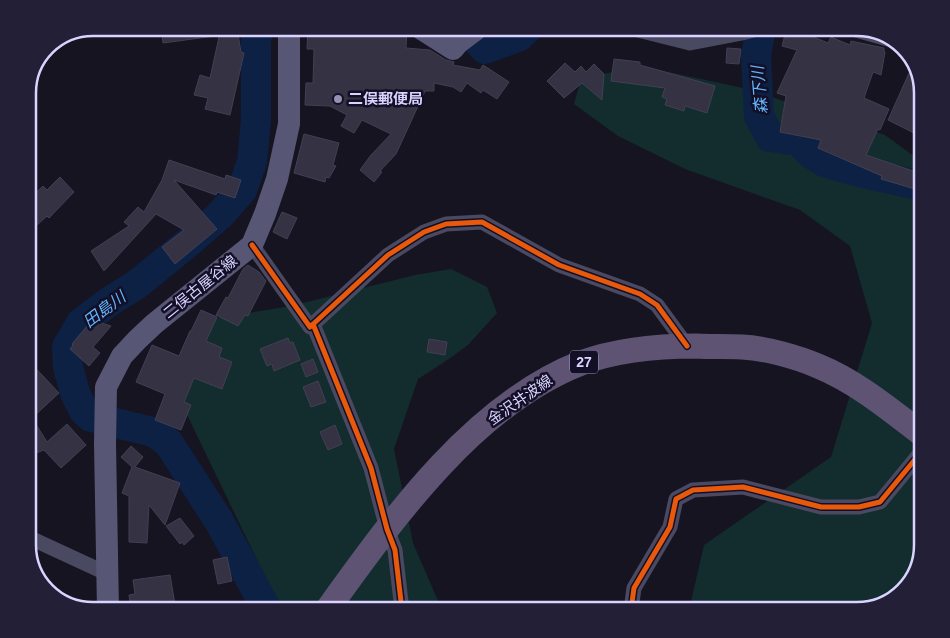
<svg xmlns="http://www.w3.org/2000/svg" width="950" height="638" font-family="Arial,'Noto Sans JP',sans-serif">
	<style>
		.green { fill: #132c2d }
		.lines { fill: none; stroke-linecap: round; stroke-linejoin: round }
		.river { stroke: #0d2144; stroke-width: 30 }
		.building { fill: #343243; stroke: #433f54 }
		.minor { stroke: #4a4962; stroke-width: 15 }
		.secondary { stroke: #575674; stroke-width: 22 }
		.primary { stroke: #5e5373; stroke-width: 25 }
		.cycleway-casing { stroke: #130f26; stroke-width: 8 }
		.cycleway { stroke: #e8590c; stroke-width: 5 }
		.poi-dot { fill: #9591b1; stroke: #130f26; stroke-width: 2 }
		.labels { text-anchor: middle; stroke-width: 5; stroke-linejoin: round; paint-order: stroke }
		.shield { fill: #130f26; stroke: #9e99be; stroke-width: 1 }
		.shield-label { font-size: 14px; font-weight: bold; fill: #d9d4ff }
		.poi-label { font-size: 15px; font-weight: bold; fill: #d9d4ff; stroke: #130f26; text-anchor: start }
		.street-label { font-size: 15px; fill: #d9d4ff; stroke: #130f26 }
		.water-label { font-size: 16px; font-style: italic; fill: #62b6ff; stroke: #130f26 }
		.rim { fill: none; stroke: #d9d4ff; stroke-width: 2.5 }
	</style>
	<rect width="100%" height="100%" fill="#161421"/>
	<path class="green" d="M640,66L748,89L885,135L922,162V545L911,582L886,604L857,610H689L704,545L831,457L872,323L850,246L800,210L685,169L618,136L574,104L581,79Z
		M451,269L487,287L497,313L468,345L449,359L418,379L394,449L413,543L442,610H274L257,560L177,394L182,347L211,319L291,306L415,275Z"/>
	<g class="lines">
		<path class="river" d="M259,28L256,41V119L252,162L242,190L220,215L189,242L136,285L110,301L81,323L67,347L68,367L75,393L84,411L91,417L153,432L168,442L219,521L267,610
			M465,28L485,49L518,37L528,28
			M761,28L756,56L759,116L770,137L799,141L810,153L824,162L860,172L922,186"/>
	</g>
	<path class="building" d="M161,28H214L215,36L163,43Z
		M221,28H237L241,52L244,53L230,115L205,109L208,98L194,95L200,75L210,78Z
		M308,28H407L406,48L430,50L446,60L454,62L453,65L480,70L483,65L509,82L497,99L483,90L481,93L467,83L461,92L453,87L434,83V91H425L396,154L380,171L382,172L374,182L360,170L371,155L391,134L362,120L354,133L341,126L347,115L330,106L305,105L306,83H313L314,49H307Z
		M786,31L816,38L828,43L831,37L850,45L851,41L884,48V52H885L881,75L873,72L864,98L889,109L880,130L878,129L866,155L922,174V191L881,179L882,176L818,148L821,140L780,132L786,96L777,93L797,50L782,46Z
		M727,48L741,49L739,64L726,63Z
		M614,59L640,62V65L715,86L707,113L685,106L684,111L665,105L667,99L662,97L665,88L611,81Z
		M914,62L922,93V137L888,120Z
		M565,63L575,72L581,66L586,72L594,64L604,74L602,100L582,83L564,98L547,81Z
		M304,134L339,143L333,165L336,166L329,178L326,177L325,182L294,173Z
		M169,160L225,179L226,175L241,180L235,198L217,192L216,195L174,180L217,229L175,264L162,247L184,230L156,214L104,271L91,251L129,226L124,222L138,207L144,212L162,180Z
		M60,177L74,192L49,218L47,216L37,225L28,216V200L43,186L47,190Z
		M282,212L297,218L287,239L273,232Z
		M248,265L259,272L266,281L248,316L245,315L238,326L216,315L226,297L228,298L243,269Z
		M201,310L217,317L206,341L222,348L219,357L232,362L222,389L194,378L184,402L191,405L181,430L155,420L165,394L136,382L152,345L179,356L190,331H191Z
		M92,320L111,326L93,347L100,353L89,366L70,349L73,345L72,344Z
		M288,338L290,343L293,342L300,360L274,371L272,364L267,366L260,349Z
		M429,339L447,342L445,355L427,352Z
		M313,359L318,372L306,377L301,364Z
		M28,360L59,393L32,418L47,442L67,424L86,445L61,468L44,450L28,456Z
		M318,381L326,402L311,407L303,387Z
		M335,425L342,444L328,450L320,432Z
		M131,446L143,457L135,467L180,483L165,525L149,505L147,543L129,542V496L122,493L132,467L121,457Z
		M180,518L194,536L184,545L182,542L180,544L166,526Z
		M227,557L232,581L218,584L213,560Z
		M170,575L176,610H131L129,595L135,594L133,580Z"/>
	<g class="lines">
		<path class="minor" d="M630,28L690,43L742,33L761,28
			M849,28L895,41
			M252,245L310,327L388,255L424,232L446,224L482,222L559,265L640,294L657,305L687,346
			M313,324L371,468L387,529L395,550L402,610
			M28,537L108,574
			M631,610L634,588L670,527L676,499L693,490L743,487L821,507H859L880,502L922,451"/>
		<path class="secondary" d="M420,28L453,49L458,43L478,28
			M108,610L105,444L106,387L122,356L137,340L154,324L252,245L265,214L277,179L289,124V28"/>
		<path class="primary" d="M327,610C392,520 473,405 581,363C616,350 659,346 696,346C711,347 726,346 742,347C765,348 797,357 818,366C857,382 889,409 922,434"/>
		<defs>
			<path id="cycleway" d="M252,245L310,327L388,255L424,232L446,224L482,222L559,265L640,294L657,305L687,346
				M313,324L371,468L387,529L395,550L402,610
				M631,610L634,588L670,527L676,499L693,490L743,487L821,507H859L880,502L922,451"/>
		</defs>
		<use href="#cycleway" class="cycleway-casing"/>
		<use href="#cycleway" class="cycleway"/>
	</g>
	<circle class="poi-dot" cx="338" cy="99" r="5"/>
	<g class="labels">
		<rect class="shield" x="570" y="350.5" width="28" height="23" rx="4"/>
		<g class="shield-label">
			<text x="584" y="367">27</text>
		</g>
		<g class="poi-label">
			<text x="348" y="104">二俣郵便局</text>
		</g>
		<g class="street-label">
			<text transform="translate(200 287) rotate(-39)" y="5">二俣古屋谷線</text>
			<text transform="translate(520 400) rotate(-35)" y="5">金沢井波線</text>
		</g>
		<g class="water-label">
			<text transform="translate(759 90) rotate(-95)" y="6">森下川</text>
			<text transform="translate(104 309) rotate(-37)" y="6">田島川</text>
		</g>
	</g>
	<path d="M0 0H950V638H0ZM93 36H857A57 57 0 0 1 914 93V545A57 57 0 0 1 857 602H93A57 57 0 0 1 36 545V93A57 57 0 0 1 93 36Z" fill="#231f37" fill-rule="evenodd"/>
	<path class="rim" d="M93 36H857A57 57 0 0 1 914 93V545A57 57 0 0 1 857 602H93A57 57 0 0 1 36 545V93A57 57 0 0 1 93 36Z"/>
</svg>
